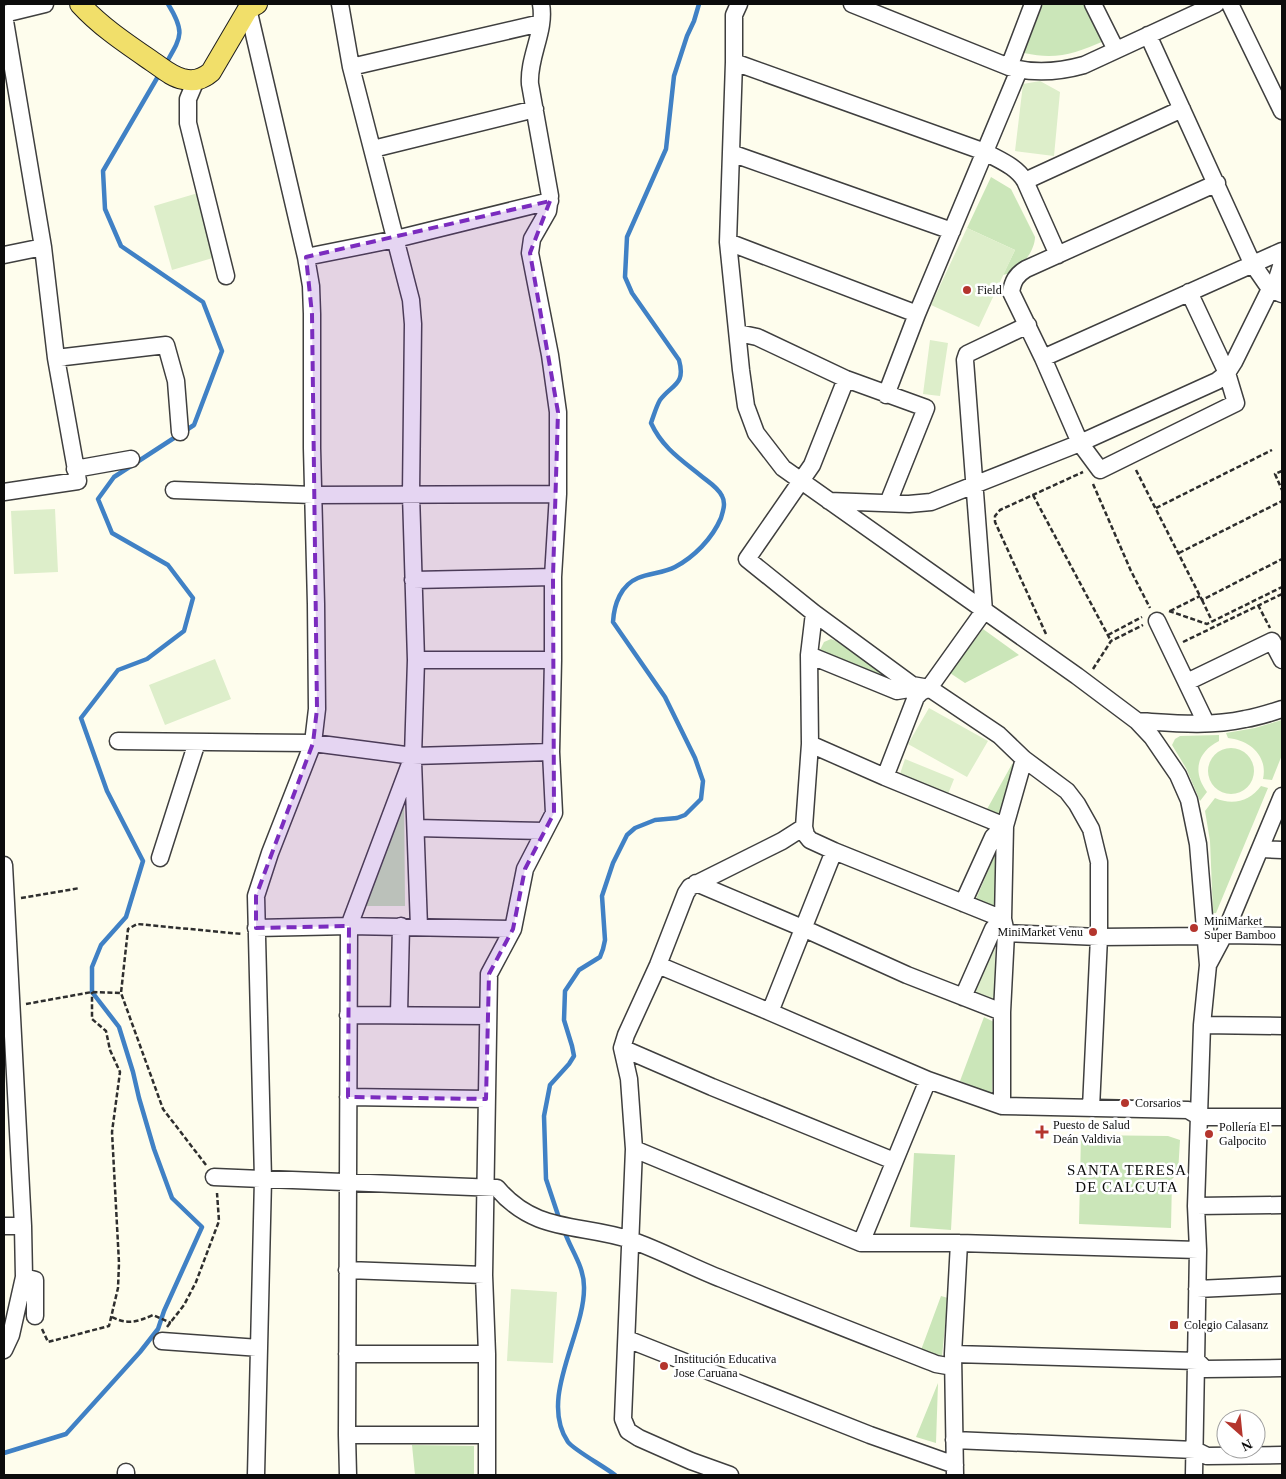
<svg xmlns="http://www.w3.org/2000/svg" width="1286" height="1479" font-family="Georgia,serif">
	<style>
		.green { fill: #cbe6b9 }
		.pitch { fill: #ddeeca }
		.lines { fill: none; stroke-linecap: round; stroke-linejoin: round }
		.stream { stroke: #4081c5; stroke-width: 4.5 }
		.minor-casing { stroke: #3f3f3f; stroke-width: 19 }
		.major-casing { stroke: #1d1d1d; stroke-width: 22 }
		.path { stroke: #2e2e2e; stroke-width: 2.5; stroke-dasharray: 5 2.5; stroke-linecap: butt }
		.minor { stroke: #fff; stroke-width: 16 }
		.major { stroke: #f1df6a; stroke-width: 20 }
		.marked { fill: #7b2cbf; fill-opacity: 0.2; stroke: #7b2cbf; stroke-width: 4; stroke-dasharray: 10 6; stroke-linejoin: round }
		.poi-dot { fill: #b4352d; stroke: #fff; stroke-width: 2 }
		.labels { text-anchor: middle; stroke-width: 5; stroke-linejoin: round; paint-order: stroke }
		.poi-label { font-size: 12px; fill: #0c0c0c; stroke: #fff; text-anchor: start }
		.quarter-label { font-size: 15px; letter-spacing: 1px; fill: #0c0c0c; stroke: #fff }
	</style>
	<rect width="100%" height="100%" fill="#fefded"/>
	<path class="green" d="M1043,4H1084L1104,41C1074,54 1056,60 1024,53Z
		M991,177L1011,189L1035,237C1035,252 1018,273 1003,275L1015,250L967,228Z
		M983,629L1019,655L965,683L950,673Z
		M831,639L836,641L900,684L820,650L824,642Z
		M1282,720V755L1272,780L1263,779C1268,756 1250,740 1228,738L1226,733L1255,728Z
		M1219,735V741C1197,752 1192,772 1207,792L1200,801L1186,768L1172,745L1175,739L1180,736Z
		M1208 771a23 23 0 1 1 46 0a23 23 0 1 1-46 0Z
		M1012,764L1015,765L1001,816L986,811Z
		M1261,786L1268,788L1216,913H1213L1210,841L1205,811L1215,798C1233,806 1250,801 1261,786Z
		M404,791L405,906H363Z
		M997,850L995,907L976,899Z
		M984,1017L994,1022L992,1094L960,1081Z
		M1081,1135L1168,1136L1180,1140L1178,1173L1172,1179L1171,1228L1079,1224Z
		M914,1153L955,1155L951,1230L910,1227Z
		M941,1296L948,1298L942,1356L921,1350Z
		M938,1383L936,1443L916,1437Z
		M412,1445L474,1446V1475H415Z"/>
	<path class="pitch" d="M1040,81L1060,92L1054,156L1015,151L1023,84Z
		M198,193L216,257L172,270L154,206Z
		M967,228L1015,250L979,327L931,305Z
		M930,340L948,343L940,396L923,394Z
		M55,509L58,572L14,574L11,511Z
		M215,659L231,699L165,725L149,685Z
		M929,708L988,741L967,777L908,744Z
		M905,759L954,779L948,794L900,774Z
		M995,942V1000L973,993Z
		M511,1289L557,1292L553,1363L507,1361Z"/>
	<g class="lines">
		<path class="stream" d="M165,65C181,37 186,33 168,4
			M560,1221L546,1179L544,1116L550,1085L569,1064L574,1056L572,1046L564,1020L565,991L579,970L600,957L603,949L605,940L602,896L613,863L627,835L635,828L655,820L677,818L685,815L701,799L703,781L695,758L665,697L613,622C614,604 621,585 638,578C650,573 664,573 675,567C694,557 712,539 721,518C723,511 726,503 722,496C718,487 707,481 700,475C680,459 662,447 651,423C654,415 656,407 660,400C672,384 686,385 679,360L632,293L625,277L627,237L666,149L674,76L687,36L694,21L699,4
			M564,1230C570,1249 584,1265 584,1287C585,1334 538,1398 568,1442C574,1450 605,1467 615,1475
			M4,1453L66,1434L140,1352L158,1329L164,1311L202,1227L172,1198L154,1149L139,1098L133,1072L119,1027L92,992V967L101,945L126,917L143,861L107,791L81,718L118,670L147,659L184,631L193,598L168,565L112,533L98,499L114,477L194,425L222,351L203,302L121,246L105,209L103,171L160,73"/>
		<defs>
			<path id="minor" d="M247,4L306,257L311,286L312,314V448L316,604L317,709L313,743L270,853L256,896L263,1179L256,1475
				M340,4L351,67L411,300L413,324L411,494L416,660L413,756L349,926L347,1435L348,1475
				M739,4L734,15V62L728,242L741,370L746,406L756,433L783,468L1077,676L1137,721L1152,737L1178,775L1189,800L1198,844L1208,965
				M852,4L1009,67C1034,74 1059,72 1084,65L1216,4
				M1093,4L1116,50
				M1230,4L1282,111
				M4,14L45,4
				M4,15L43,247L56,358L78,481L4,492
				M1148,35L1252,263L1270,289L1282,294
				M734,62L985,152C999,160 1016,166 1025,181L1058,255
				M351,67L541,23
				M1009,67L1033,4
				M196,80L188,99V123L226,276
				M373,149L535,109
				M731,153L952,231
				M1025,181L1182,109
				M728,242L917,314
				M4,255L43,247
				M306,257L396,239L550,201
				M1189,292L1227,373L1236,403L1100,470L1080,443L1043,358L1011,292C1013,281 1016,275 1026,269L1217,183
				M738,333L757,337L846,379L926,408L888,503
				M56,358L166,345L176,381L180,432
				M1043,358L1282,251
				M846,379L812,465L747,559L814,613L912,685L929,688L999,735L1024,759L1067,791L1077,804L1091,829L1099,862V937L1091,1108
				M886,395L917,314L1019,70
				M75,469L131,459
				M174,490L313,495L558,494
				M829,501L909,504L931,502L1080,443L1217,381L1227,373L1234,362L1270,289L1276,282L1282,263
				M413,580L553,577
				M814,613L809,655L810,744L804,827L806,835L810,840L834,851L1003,919L993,929L963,997
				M1157,621L1206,723
				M809,655L897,691L909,689L912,685
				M416,660H553
				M1187,682L1272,641L1282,660
				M1137,721C1172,723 1209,727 1245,719C1257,717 1270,713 1282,709
				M118,741L313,743L413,756L551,752
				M810,744L885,777L1005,826L993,837L963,903
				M413,761L419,927
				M885,777L916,697L921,692L929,688L984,611L965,360L967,354L1028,325
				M417,828L544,831
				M1261,849L1282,850
				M160,858L197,742
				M4,865L23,1226L24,1277L11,1335L4,1350
				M696,883L805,929L907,975L1002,1012
				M256,928L349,926L513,929
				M1006,933L1099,937L1204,936
				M1224,935L1282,936
				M658,965L770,1012L928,1080L1002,1106L1188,1110L1200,1117H1282
				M770,1012L834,851
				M399,1014L401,926
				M348,1015L488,1016
				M1202,1025L1282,1026
				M622,1048L712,1087L894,1161
				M348,1097L486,1099
				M1002,1106V1012L1006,933L1003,919L1005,826L1024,759
				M634,1149L861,1243H959L1198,1250
				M214,1177L497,1188C536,1234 580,1223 631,1240C662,1251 691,1267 722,1279C793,1308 865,1336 936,1364L953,1367
				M1196,1206L1282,1205
				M4,1226H23
				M861,1243L928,1080
				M347,1270L484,1275
				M24,1277L35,1280V1316
				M1197,1289L1282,1285
				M627,1339L870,1435L955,1465
				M162,1341L259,1348
				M347,1354H487
				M953,1354L1197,1361L1205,1369L1282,1368
				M347,1435H486
				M954,1440L1195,1450L1207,1456L1282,1455
				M126,1472V1475
				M487,1475V1354L484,1275L489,974L513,929L525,869L554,813L551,752L553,660V577L558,494V412L550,355L530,253L532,239L548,211L550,196L530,84C528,57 546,31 541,4
				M730,1475L691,1461L639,1438L628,1431L623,1419L634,1149L629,1079L622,1048L626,1035L658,965L686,893L690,887L782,841L804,827
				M955,1475L953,1354L959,1243
				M1194,1475L1198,1250L1196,1206L1202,1025L1208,965L1224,935L1282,796"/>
			<path id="major" d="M80,4C101,27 127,44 153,62C162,68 172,77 183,79C193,82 203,79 211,72L248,9L257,4"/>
		</defs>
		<use href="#minor" class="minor-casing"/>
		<use href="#major" class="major-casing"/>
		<path class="path" d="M1136,470L1202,600L1282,559
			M1282,471L1275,474L1282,490
			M1093,484L1131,571L1150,608
			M1033,495L1111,641
			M1156,508L1272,450
			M1179,553L1282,501
			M1202,600L1212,621
			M1258,605L1270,628
			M1169,611L1207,624L1282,587
			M1170,611L1200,596
			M1046,634L995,522V516L1000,510L1083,472
			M1108,635L1142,617
			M1183,642L1282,594
			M1093,669L1111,641L1143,625
			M21,898L80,888
			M26,1004L92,992L121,993
			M206,1165L163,1109L121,993L128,929L137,924L242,934
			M112,1317C128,1325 137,1322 153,1315L171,1323
			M167,1327L184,1305L196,1282L219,1221L217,1193
			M42,1329L48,1342L109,1326L118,1288L119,1263L112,1132L120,1072L110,1050L106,1031L92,1019V992"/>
		<use href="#minor" class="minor"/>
		<use href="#major" class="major"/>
	</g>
	<path class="marked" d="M550,201L530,253L558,412L553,577L554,813L525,869L513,929L489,974L486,1099L348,1097L349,926L256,928V896L313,743L317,709L312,314L306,257Z"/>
	<g class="poi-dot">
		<circle cx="967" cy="290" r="5"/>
		<circle cx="1194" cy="928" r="5"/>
		<circle cx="1093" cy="932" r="5"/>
		<circle cx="1125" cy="1103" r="5"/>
		<path d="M1039.5 1124.5h5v5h5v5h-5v5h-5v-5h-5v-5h5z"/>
		<circle cx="1209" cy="1134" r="5"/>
		<rect x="1169" y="1320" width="10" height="10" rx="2.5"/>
		<circle cx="664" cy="1366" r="5"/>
	</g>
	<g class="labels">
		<g class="poi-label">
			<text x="977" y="294">Field</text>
			<text x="1204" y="925">MiniMarket<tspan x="1204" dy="14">Super Bamboo</tspan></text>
			<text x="1083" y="936" text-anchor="end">MiniMarket Venu</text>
			<text x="1135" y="1107">Corsarios</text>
			<text x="1053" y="1129">Puesto de Salud<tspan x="1053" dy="14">Deán Valdivia</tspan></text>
			<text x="1219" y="1131">Pollería El<tspan x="1219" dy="14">Galpocito</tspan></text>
			<text x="1184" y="1329">Colegio Calasanz</text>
			<text x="674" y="1363">Institución Educativa<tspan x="674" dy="14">Jose Caruana</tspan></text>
		</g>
		<g class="quarter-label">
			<text x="1127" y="1175">SANTA TERESA<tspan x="1127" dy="17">DE CALCUTA</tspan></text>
		</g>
	</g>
	<rect width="1286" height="1479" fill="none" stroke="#0c0c0c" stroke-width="10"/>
	<g transform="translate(1241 1434) rotate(153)"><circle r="24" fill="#ffffff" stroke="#9e9e9e"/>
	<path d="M0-4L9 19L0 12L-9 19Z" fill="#b4352d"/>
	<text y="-8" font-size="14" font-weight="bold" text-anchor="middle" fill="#0c0c0c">N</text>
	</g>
</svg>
